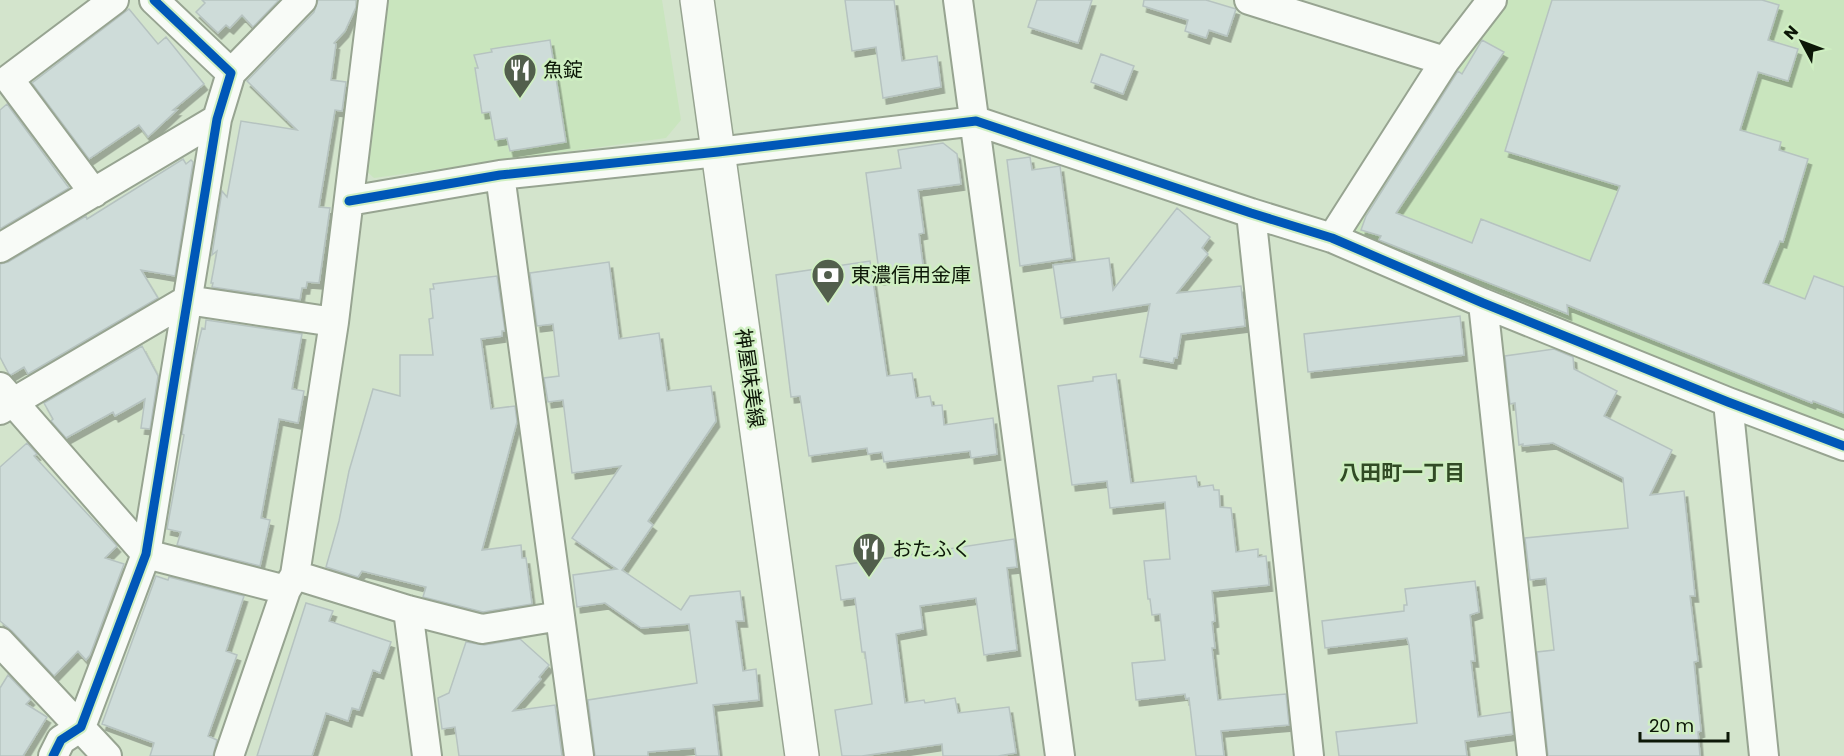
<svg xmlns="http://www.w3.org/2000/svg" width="1844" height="756" font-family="Poppins,'Noto Sans JP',sans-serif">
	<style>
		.built { fill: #c9e5be }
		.building { fill: #cedcd9; stroke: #b6c3c0; stroke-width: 1.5; filter: url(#shadow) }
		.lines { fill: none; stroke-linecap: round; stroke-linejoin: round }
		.minor-casing { stroke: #97a491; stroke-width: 32 }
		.secondary-casing { stroke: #97a491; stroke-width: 36 }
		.minor { stroke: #f8fbf7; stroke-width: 28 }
		.secondary { stroke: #f8fbf7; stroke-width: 33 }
		.cycleway-casing { stroke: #cfefc2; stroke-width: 13 }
		.cycleway { stroke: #0057b8; stroke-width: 9 }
		.labels { text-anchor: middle; stroke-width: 5; stroke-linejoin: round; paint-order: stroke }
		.poi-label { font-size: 20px; fill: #0c1707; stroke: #cfefc2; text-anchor: start }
		.street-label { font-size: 20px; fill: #0c1707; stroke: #cfefc2 }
		.neighbourhood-label { font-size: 21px; font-weight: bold; fill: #314b25; stroke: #cfefc2 }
	</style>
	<defs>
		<filter id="shadow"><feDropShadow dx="3.5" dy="6" stdDeviation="0" flood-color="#0004"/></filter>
	</defs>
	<rect width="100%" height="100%" fill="#d3e4cc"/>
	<path class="built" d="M389,0H662L681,120L666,138L374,178L364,169Z
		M1508,0H1844V431L1356,236L1353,223L1460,63Z"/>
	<path class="building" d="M202,0H279L253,27L242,15L230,28L226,25L218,33L196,12L205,3Z
		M318,0H356V7L345,31L334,43L336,44L331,80L346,82L342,111L335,110L319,207L330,208L319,283L307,282L306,288H302L300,300L212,287L213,283H211L217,251L212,255L222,191L227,197L241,121L297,130L247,81L314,12Z
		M845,0H894L902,61L937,56L941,87L883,98L876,47L852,51Z
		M1037,0H1092L1078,43L1028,27Z
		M1144,0H1206L1236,9L1227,36L1209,30L1206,38L1185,31L1188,20L1143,6Z
		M1552,0H1762L1779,5L1768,40L1798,49L1788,81L1758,72L1740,130L1781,142L1779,150L1808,159L1783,242L1780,241L1763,283L1805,299L1814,276L1844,287V413L1813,401L1812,403L1567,305L1568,314L1379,240L1381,236L1361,230L1366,216L1458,71L1462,74L1482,40L1504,52L1396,213L1472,243L1481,219L1590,261L1620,186L1505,151Z
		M129,9L158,44L166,37L204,84L173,110H177L148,137L139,125L89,159L32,83Z
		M550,40L566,142L510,151L507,138L495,140L490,112L482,113L475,68H478L474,55L492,52L491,49Z
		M1101,54L1134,66L1123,94L1091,82Z
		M7,104L69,188L0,229V110Z
		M943,143L957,154L961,184L918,190L924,233L919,234L924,273L880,279L866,173L901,168L898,150Z
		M1030,157L1032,170L1060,166L1072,258L1020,266L1007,160Z
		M183,159L186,164L191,160L193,162L175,276L141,270L158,298L28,374L24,367L11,375L9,374L0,357V264L8,262L86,216L87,219Z
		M1177,208L1210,237L1202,248L1208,254L1177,293L1241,286L1245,326L1181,334L1177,358H1174L1173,363L1140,357L1150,304L1061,318L1053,265L1109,258L1113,290Z
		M870,261L887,376L912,373L916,398L930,396L932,406L942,405L944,425L993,418L997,454L971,458L970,451L884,462L882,452L868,454L867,448L809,456L800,396L791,397L776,275Z
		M609,262L619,339L659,333L667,391L711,386L716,421L648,521L653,525L622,570L681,610L690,596L740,591L744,621H736L743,671L756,669L759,700L713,705L719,756H696L695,748L648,752V756H595L588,700L697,683L689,624L641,628L605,603L577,607L573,575L617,569L572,538L621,466L572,473L563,400L548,402L544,378L559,376L553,324L537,326L530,273Z
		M497,276L505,331H502V336L481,339L491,409L515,406L517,422L482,550L521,545L522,558H526L532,604L483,612L423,597L426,587L362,571L358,577L326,567L339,521L349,471L373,389L400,396V355H433L429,319L433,318L430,289H434L433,284Z
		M1460,316L1464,355L1308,372L1304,334Z
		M206,320L302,334L292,389L304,391L298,423L279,419L261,518L270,520L260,566L177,545L181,532L167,529L184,435L182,434L194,361L202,328L205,329Z
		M142,346L158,376L150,429L141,428L145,399L115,416L113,412L66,438L51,421L53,419L44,403Z
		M1554,349L1573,357L1574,369L1617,391L1604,416L1672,450L1650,495L1684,491L1695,596H1690L1698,661L1694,662L1701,731L1698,732L1700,756H1548L1537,652L1554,650L1546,578L1530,580L1525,538L1628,528L1623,478L1553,443L1523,446V444L1519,445L1515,403L1510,404L1505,356Z
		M1116,374L1131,483L1196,476L1198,487L1213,485L1214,490H1219L1220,507L1231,508L1236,552L1258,549V557L1266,556L1269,585L1212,591L1215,621L1212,622L1215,648H1212L1218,700L1286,694L1289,725L1221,731L1224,756H1196L1189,698L1186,699L1185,694L1136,700L1132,663L1165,660L1160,614L1152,615L1150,599H1148L1144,561L1170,559L1165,502L1110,508L1107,481L1072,485L1058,386L1093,381V377Z
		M27,443L37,454L34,456L117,546L105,558L124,564L90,655L86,660L78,651L54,676L12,631L0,621V467Z
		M1014,539L1017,567L1007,568L1017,650L984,655L976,598L920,606L923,629L896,634L905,703L924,700L925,703L955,698L958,713L1009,707L1016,753L998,756H943L942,744L862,756H842L835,710L872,704L865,652H862L855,598L841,600L836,566Z
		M156,576L168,580L169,577L244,596L226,651L237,655L208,736L217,740L213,756H150L154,743L102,724Z
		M1475,581L1479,612L1470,615L1475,661H1471L1478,717L1511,712L1513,734L1465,741L1467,756H1339L1336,732L1417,723L1409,645L1407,638L1325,648L1322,621L1404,611V605H1407L1405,589Z
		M306,603L333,611L329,621L391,642L380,673L373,670L359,710L352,708L348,721L326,713L312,756H257Z
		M520,639L549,665L539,677L541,679L513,711L555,705L562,756H459L455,727L442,729L438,698L449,693L466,642L484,645Z
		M8,675L31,699L26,704L47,717L23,756H0V688Z"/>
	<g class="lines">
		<defs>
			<path id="minor" d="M958,0L1060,756
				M1249,0L1445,61
				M231,73L302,0
				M500,175L579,756
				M94,193L9,79L114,0
				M349,201L500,175L718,152L976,121L1251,213L1332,238L1483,303L1728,402L1844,446
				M1251,213L1309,756
				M1332,238L1445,61L1492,0
				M0,248L217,119
				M1483,303L1532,756
				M0,387L146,554L286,590
				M1728,402L1764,756
				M0,410L187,300L334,322
				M295,575L408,610L482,629L560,616
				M408,610L427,756
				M0,642L107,756
				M53,756L61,740L81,727L146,554L217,119L231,73L154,0
				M229,756L286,590L295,575L334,322L373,0"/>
			<path id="secondary" d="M697,0L802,756"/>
		</defs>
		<use href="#minor" class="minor-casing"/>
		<use href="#secondary" class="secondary-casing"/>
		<use href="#minor" class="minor"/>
		<use href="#secondary" class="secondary"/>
		<defs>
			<path id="cycleway" d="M349,201L500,175L718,152L976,121L1251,213L1332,238L1483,303L1728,402L1844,446
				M53,756L61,740L81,727L146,554L217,119L231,73L154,0"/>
		</defs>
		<use href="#cycleway" class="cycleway-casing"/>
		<use href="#cycleway" class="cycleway"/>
	</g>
	<defs>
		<symbol id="restaurant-pin" viewBox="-11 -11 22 30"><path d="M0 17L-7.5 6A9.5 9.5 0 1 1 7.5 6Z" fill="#525f4c" stroke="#cfefc2"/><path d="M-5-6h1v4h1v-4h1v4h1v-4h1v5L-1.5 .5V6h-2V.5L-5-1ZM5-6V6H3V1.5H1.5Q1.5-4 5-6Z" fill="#fff"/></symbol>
		<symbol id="bank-pin" viewBox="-11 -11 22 30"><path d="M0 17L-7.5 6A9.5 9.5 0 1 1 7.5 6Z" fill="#525f4c" stroke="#cfefc2"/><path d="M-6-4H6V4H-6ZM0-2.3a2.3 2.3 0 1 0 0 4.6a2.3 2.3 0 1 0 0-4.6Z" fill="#fff"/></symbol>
	</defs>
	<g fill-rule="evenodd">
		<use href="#restaurant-pin" x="501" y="51" width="38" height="52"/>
		<use href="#bank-pin" x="809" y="256" width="38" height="52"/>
		<use href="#restaurant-pin" x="850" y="530" width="38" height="52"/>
	</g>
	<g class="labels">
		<g class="poi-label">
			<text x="543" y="77">魚錠</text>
			<text x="851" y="282">東濃信用金庫</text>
			<text x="892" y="556">おたふく</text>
		</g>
		<g class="street-label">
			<text transform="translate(750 378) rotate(82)" y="7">神屋味美線</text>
		</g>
		<g class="neighbourhood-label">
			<text x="1402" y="480">八田町一丁目</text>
		</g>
	</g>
	<g transform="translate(1802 42) rotate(311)" stroke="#cfefc2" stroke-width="4.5" paint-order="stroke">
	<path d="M0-4.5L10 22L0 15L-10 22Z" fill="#0c1707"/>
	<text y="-9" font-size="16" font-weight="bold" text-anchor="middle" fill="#0c1707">N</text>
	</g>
	<path d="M1640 732v9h88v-9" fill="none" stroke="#0c1707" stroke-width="3"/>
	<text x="1649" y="732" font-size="18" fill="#0c1707" stroke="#cfefc2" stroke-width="4.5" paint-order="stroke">20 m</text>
</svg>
